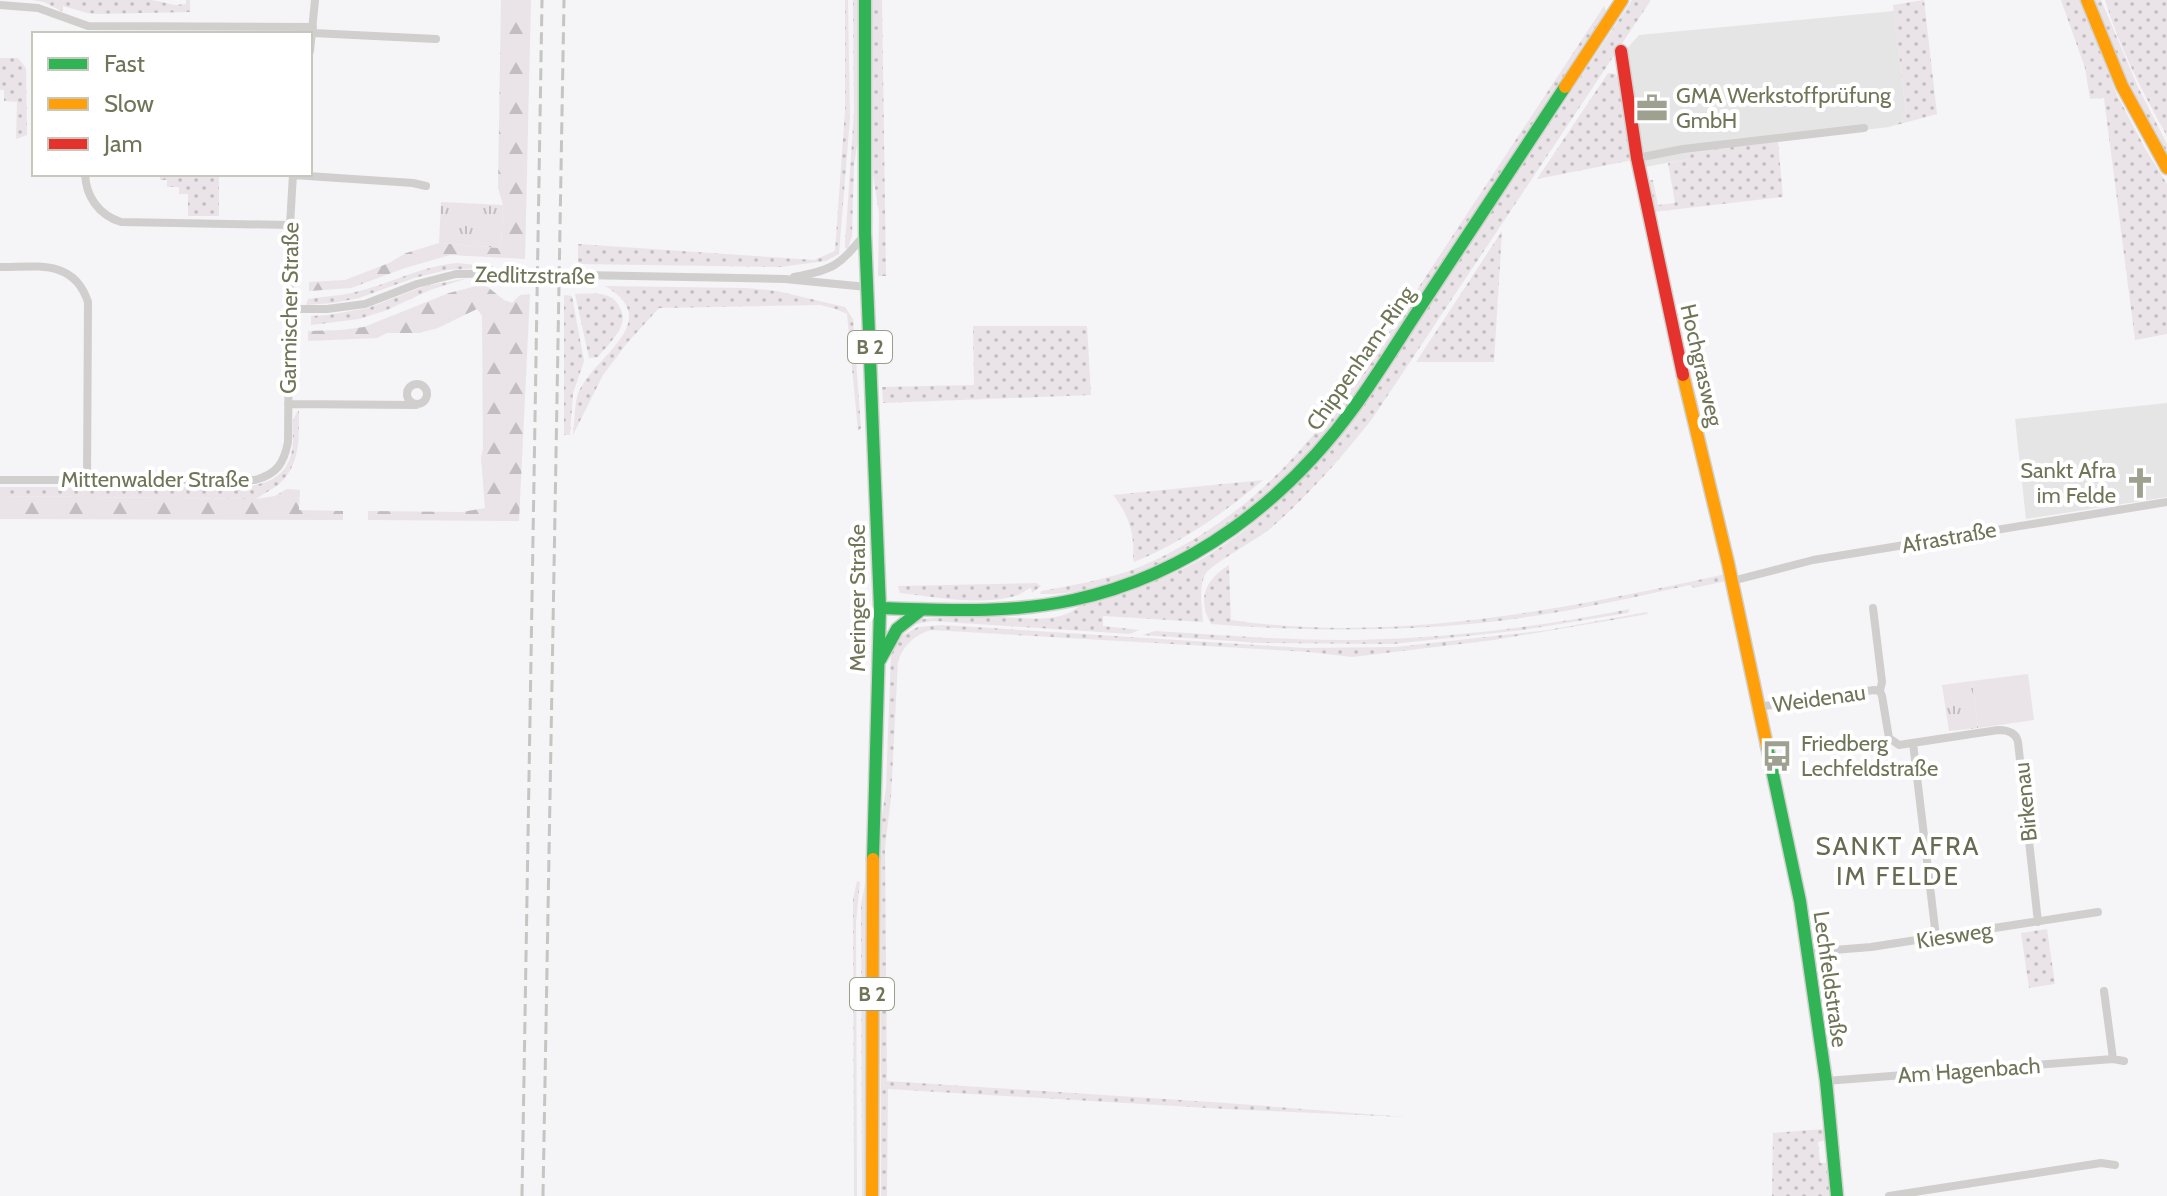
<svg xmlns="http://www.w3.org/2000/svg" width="2167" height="1196" font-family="Cabin,sans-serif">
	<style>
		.built { fill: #e5e5e5 }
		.grass { fill: url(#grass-dots) }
		.forest { fill: url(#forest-firs) }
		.park { fill: url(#park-tufts) }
		.pitch { fill: #eae4e8 }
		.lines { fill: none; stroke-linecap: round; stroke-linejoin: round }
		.fast-casing { stroke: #d1d1ce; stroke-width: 15 }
		.slow-casing { stroke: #d1d1ce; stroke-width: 15 }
		.jam-casing { stroke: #d1d1ce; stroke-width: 15 }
		.street { stroke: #d0cfce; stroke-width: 8 }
		.fast { stroke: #30b455; stroke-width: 12 }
		.slow { stroke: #ff9f0a; stroke-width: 12 }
		.jam { stroke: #e5322d; stroke-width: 12 }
		.rail { stroke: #c5c5c2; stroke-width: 3; stroke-dasharray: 12 6; stroke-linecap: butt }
		.street-bridge { stroke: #d0cfce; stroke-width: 8 }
		.labels { text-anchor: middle; stroke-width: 8; stroke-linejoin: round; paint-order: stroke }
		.shield { fill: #fff; stroke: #9a9e89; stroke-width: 2 }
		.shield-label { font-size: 20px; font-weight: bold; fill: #6f7557 }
		.poi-label { font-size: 22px; fill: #6f7557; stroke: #fff; text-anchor: start }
		.street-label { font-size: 22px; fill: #6f7557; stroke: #fff }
		.quarter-label { font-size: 26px; letter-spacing: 2px; fill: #666b51; stroke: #fff }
	</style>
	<defs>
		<pattern id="grass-dots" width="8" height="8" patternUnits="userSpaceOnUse" patternTransform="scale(2)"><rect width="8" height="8" fill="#eae4e8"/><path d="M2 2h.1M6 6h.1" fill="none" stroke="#c2bdbf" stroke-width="1.8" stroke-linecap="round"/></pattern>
		<pattern id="forest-firs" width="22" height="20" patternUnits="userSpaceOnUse" patternTransform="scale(2)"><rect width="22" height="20" fill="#eae4e8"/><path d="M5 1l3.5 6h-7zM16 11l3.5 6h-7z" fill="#c2bdbf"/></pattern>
		<pattern id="park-tufts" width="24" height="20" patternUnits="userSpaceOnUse" patternTransform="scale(2)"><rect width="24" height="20" fill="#eae4e8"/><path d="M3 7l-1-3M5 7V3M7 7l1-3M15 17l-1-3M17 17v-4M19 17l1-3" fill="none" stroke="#c2bdbf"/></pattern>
	</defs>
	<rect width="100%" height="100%" fill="#f5f4f6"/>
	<path class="built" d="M1894,11L1906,113L1902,121L1889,127L1687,151L1688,159L1634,169L1624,52L1639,35Z
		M2167,403V497L2026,519L2015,419Z"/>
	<path class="grass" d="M32,0H152L175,5L186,4V0H190V12L100,14L87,13L63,6V12L44,2Z
		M845,0H848L850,118L839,254L826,261L780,267L578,264V244L814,260L835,251L845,111Z
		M853,0H859L860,125L854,166L852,236L848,249L845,248V244L854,112Z
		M872,0H882L886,276H878L879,213L873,175Z
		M1632,0H1651L1372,419C1341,458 1309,495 1271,528C1259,538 1211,565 1206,573C1198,587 1202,607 1203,622L1103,616V626L1139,630L1130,634L932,621L911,625C921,617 934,618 946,618C965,618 984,616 1002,617C1026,618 1062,624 1080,605C1119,592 1163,581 1200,560C1270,520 1321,460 1369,396Z
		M1924,0L1937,114L1889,127L1902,121L1906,112L1893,5Z
		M2061,0H2080L2117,95L2146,150L2167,184V334L2135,340L2104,98L2090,99L2085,68Z
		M2093,0H2101L2138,87L2167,144V157C2139,107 2111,55 2093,0Z
		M2105,0H2167V136C2143,93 2119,47 2105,0Z
		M1604,6L1607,13L1356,394C1330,428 1303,462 1271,491C1216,542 1116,597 1040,594L1041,591C1079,584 1118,578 1153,561C1255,513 1313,442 1376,352Z
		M0,58H18L26,68L27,135L16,139L17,102L4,101V90H0Z
		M1608,73L1616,74V76L1622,77L1633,160L1537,179Z
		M1778,142L1783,197L1653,212L1646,181L1653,180L1658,205L1675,203L1668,163L1688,159L1686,151Z
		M160,174H219V216H188V194H179V187H167V180H160Z
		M1502,231L1494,362H1416Z
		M457,263L495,267L447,270L414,278L359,298L333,303L306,305L308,299C325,296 342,296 359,291C392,283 422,266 457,263Z
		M468,278L430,290L387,310L359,319L311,325V316L328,315L368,308L425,286Z
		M605,286L747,288L777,291L845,307L853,319L861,428L858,431L847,314L836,309L820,305L659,308L628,342L603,375L573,435C575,421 574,403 579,391C596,355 665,321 605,286Z
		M575,294C592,294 612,290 620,308C623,314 624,319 621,326C617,337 605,348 598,357L589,358Z
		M564,295L572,296L584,361L573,393L570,435H564Z
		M973,326H1087L1091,395L883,403L882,387L974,385Z
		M299,410C299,437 301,466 278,485C271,490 263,494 256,499L0,496V487H239C269,485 291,476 293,442C293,430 290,420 299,410Z
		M1263,480C1224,513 1181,543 1134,562C1132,555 1134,550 1133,543C1132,524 1124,509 1113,495Z
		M1229,565L1231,620C1397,644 1564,609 1726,574V581L1694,588L1690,585C1621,600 1551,616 1480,623C1390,632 1300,631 1211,624C1197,598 1205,580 1229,565Z
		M1036,583L1041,586L1032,593L1031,588C1025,590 1022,594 1015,596C982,606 934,597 900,593L898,586Z
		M1630,609L1628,613L1523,630L1393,644L1261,643L1142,635L1155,631C1222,635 1290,641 1357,640C1449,638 1540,627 1630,609Z
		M1647,612L1648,614L1494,640L1352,657L1309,652L931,630C914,635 904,645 898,661L891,798L885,847L887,1081L1226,1103L1405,1117L1226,1109L888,1089L887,1196H881L880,830L886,788L891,652L900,633L903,635L918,627L943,625L1304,648L1396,647L1548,630Z
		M857,881L860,882L856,923L857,1196H854L853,899Z
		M865,884L867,1196H862L861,905Z
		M2047,929L2055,984L2029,988L2021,933Z
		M1825,1129L1826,1140L1818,1142L1820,1163H1826L1830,1196H1772L1773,1133Z"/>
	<path class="forest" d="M501,0H531L525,259L450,255L405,268L351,288L309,291V282L345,280L389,263L406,253L439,243L501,248L503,205L498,188Z
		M484,284L504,300L512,303L520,295L530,294L519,521L368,520V511L462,512L485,508L481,458L483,448L482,316L477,309L438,328L419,333H387L377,338L308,341V331L341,330L364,327L449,293Z
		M287,489L300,490L299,510L343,511V520L0,519V496L256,499L275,496Z"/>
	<path class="park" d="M441,202L503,205L501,248L439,243Z
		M1972,681L1978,728L1949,731L1942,685Z"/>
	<path class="pitch" d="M2028,674L2034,720L1978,728L1972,681Z"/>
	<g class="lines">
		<defs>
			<path id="fast" d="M865,0V233L880,608L873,859
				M880,608C946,610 1007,614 1073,600C1190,575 1286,501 1355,406C1381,370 1404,331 1429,294C1474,225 1519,156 1565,87
				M880,660L897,629L921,610
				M1767,746L1800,901L1826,1081L1837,1196"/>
			<path id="slow" d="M2087,0L2122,86L2167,168
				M1565,87L1622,0
				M1683,375L1728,563L1767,746
				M872,1196L873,859"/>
			<path id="jam" d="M1621,51L1637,158L1683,375"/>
		</defs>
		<use href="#fast" class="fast-casing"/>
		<use href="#slow" class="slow-casing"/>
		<use href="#jam" class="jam-casing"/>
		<path class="street" d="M0,5L38,8L88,26L313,27
			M313,33L436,39
			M310,51L315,0
			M1637,158L1683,149L1864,128
			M85,174C86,197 99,215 121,222L290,225
			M293,175L413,183L426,186
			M0,267C37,267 74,259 88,302L87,480
			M581,275L785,279L867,287
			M794,277C834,270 840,265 865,234
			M290,309H327L365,304L417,284L456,274L519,273
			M407 394a10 10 0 1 1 20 0a10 10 0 1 1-20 0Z
			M288,404L416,405
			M0,480H255C277,474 284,463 288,442L290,225L293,174
			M1732,581L1813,560L2167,502
			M1873,608L1882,682L1880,691
			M1758,707L1874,690L1880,691L1882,696L1889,738L1899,745L1998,730C2007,730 2016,732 2018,742L2038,922
			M1913,743L1936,937
			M1809,952L1871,947L2098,912
			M2104,991L2113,1059
			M1826,1081L2113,1059L2124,1061
			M1889,1196L2101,1163L2115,1165"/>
		<use href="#fast" class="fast"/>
		<use href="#slow" class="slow"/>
		<use href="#jam" class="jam"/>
		<path class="rail" d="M522,1196L542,0
			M543,1196L564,0"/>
		<path class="street-bridge" d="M519,273L581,275"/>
	</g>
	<defs>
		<symbol id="office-bare" viewBox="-9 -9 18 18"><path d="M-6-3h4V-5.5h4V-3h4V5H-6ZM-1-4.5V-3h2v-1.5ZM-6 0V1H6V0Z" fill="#9ea18f" stroke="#fff" stroke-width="2.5" paint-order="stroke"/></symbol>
		<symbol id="church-bare" viewBox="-9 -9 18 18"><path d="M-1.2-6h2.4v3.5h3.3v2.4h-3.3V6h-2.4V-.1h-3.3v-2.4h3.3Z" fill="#9ea18f" stroke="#fff" stroke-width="2.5" paint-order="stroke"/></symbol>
		<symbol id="bus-bare" viewBox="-9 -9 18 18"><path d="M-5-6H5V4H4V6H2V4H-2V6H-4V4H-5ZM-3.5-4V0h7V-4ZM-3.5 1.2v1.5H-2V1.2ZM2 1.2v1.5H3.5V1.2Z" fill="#9ea18f" stroke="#fff" stroke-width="2.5" paint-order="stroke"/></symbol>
	</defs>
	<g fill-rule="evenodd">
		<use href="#office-bare" x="1630" y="86" width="44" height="44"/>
		<use href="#church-bare" x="2118" y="461" width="44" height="44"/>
		<use href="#bus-bare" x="1755" y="734" width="44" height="44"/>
	</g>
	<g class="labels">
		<g class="shield">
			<rect x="848" y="331" width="44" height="32" rx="6"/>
			<rect x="850" y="978" width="44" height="32" rx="6"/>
		</g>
		<g class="shield-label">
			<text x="870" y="354">B 2</text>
			<text x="872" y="1001">B 2</text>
		</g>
		<g class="poi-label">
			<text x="1676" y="103">GMA Werkstoffprüfung<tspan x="1676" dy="25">GmbH</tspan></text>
			<text x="2116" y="478" text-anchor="end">Sankt Afra<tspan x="2116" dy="25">im Felde</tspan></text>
			<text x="1801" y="751">Friedberg<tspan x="1801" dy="25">Lechfeldstraße</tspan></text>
		</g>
		<g class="street-label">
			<text transform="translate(535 275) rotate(1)" y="8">Zedlitzstraße</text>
			<text transform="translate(289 308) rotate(-89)" y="8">Garmischer Straße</text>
			<text transform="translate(1360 358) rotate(-55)" y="8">Chippenham-Ring</text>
			<text transform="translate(1702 365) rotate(77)" y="8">Hochgrasweg</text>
			<text x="155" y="487">Mittenwalder Straße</text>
			<text transform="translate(1949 537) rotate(-10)" y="8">Afrastraße</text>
			<text transform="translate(857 598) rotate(-90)" y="8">Meringer Straße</text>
			<text transform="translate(1819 698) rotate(-8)" y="8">Weidenau</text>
			<text transform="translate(2025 802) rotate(-96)" y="8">Birkenau</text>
			<text transform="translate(1954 935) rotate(-9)" y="8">Kiesweg</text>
			<text transform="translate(1831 979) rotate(82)" y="8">Lechfeldstraße</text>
			<text transform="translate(1969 1070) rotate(-4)" y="8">Am Hagenbach</text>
		</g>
		<g class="quarter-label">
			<text x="1898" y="855">SANKT AFRA<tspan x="1898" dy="30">IM FELDE</tspan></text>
		</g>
	</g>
	<rect x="32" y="32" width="280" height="144" fill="#ffffff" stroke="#c5c8bc" stroke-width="2"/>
	<rect x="48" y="58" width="40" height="12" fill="#30b455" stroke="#c5c8bc" stroke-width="2"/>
	<text x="104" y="72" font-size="24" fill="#6f7557">Fast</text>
	<rect x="48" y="98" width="40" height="12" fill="#ff9f0a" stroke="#c5c8bc" stroke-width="2"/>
	<text x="104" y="112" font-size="24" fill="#6f7557">Slow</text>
	<rect x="48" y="138" width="40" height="12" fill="#e5322d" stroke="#c5c8bc" stroke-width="2"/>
	<text x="104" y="152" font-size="24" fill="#6f7557">Jam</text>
</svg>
